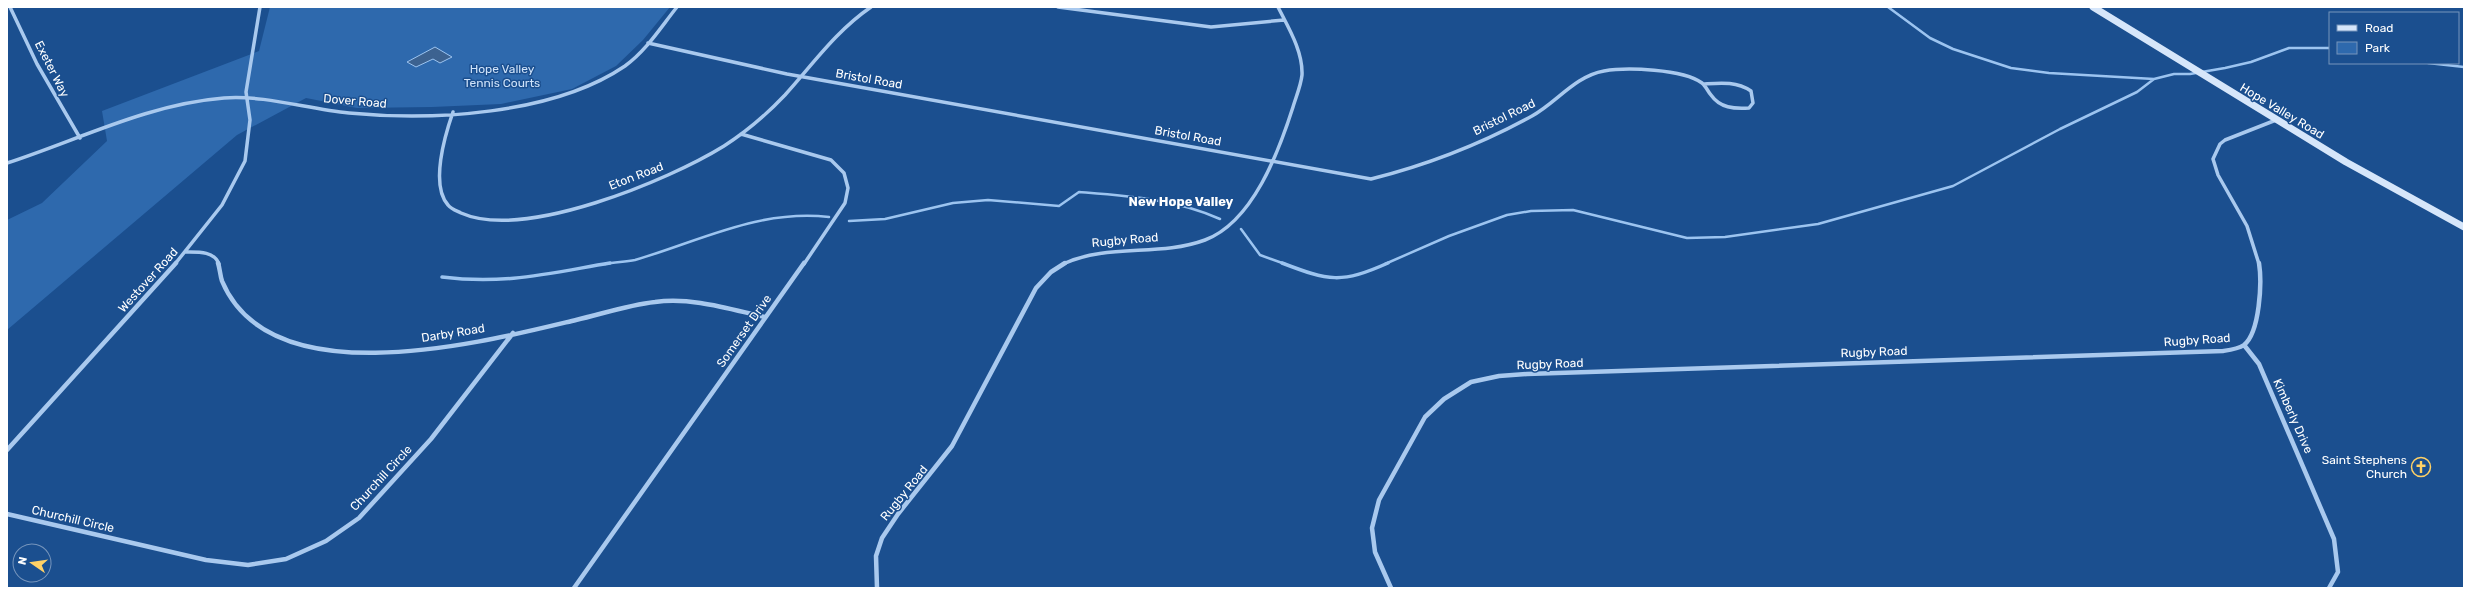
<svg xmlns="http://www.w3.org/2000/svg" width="2471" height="595" font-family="Rubik,sans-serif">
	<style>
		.green { fill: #2e69ad }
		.water { fill: #3c6290; stroke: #9cc4f0 }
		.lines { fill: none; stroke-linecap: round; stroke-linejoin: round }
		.stream-far1 { stroke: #9cc4f0; stroke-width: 2.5 }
		.stream { stroke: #9cc4f0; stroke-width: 3.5 }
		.street-far1 { stroke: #a9c9ee; stroke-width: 3.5 }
		.street { stroke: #a9c9ee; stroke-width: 4.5 }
		.secondary { stroke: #d6e6fa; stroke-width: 7 }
		.labels { text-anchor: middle; stroke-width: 3; stroke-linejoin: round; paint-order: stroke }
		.street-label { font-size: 12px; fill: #fff; stroke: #1b4f8f }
		.park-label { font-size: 12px; fill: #cfe3fa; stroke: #1b4f8f }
		.poi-label { font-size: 12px; fill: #fff; stroke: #1b4f8f; text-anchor: end }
		.neighbourhood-label { font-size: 13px; font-weight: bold; fill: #fff; stroke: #1b4f8f }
	</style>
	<rect width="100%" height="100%" fill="#1b4f8f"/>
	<path class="green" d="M270,7H670L643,40L616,66L572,89L501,104L432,107L357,108L306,98L237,135L7,330V220L42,203L107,141L102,111L259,51Z"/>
	<path class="water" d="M435,47L452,57L440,63L433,59L416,67L407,62Z"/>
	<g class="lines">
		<path class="stream-far1" d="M1888,7L1930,38L1953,49L2011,68L2049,73L2154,79L2174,74H2190L2225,68L2251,62L2289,48H2330
			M2428,63L2464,67
			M849,221L885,219L953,203L988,200L1059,206L1079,192C1128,196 1175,199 1220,219
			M1241,229L1260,255L1285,264
			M605,264C615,262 625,262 635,260C700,241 759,209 829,217
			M1385,264L1449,236L1507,215L1531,211L1573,210L1687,238L1725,237L1818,224L1953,186L2060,129L2137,92L2154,79"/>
		<path class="stream" d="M1282,263C1329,281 1341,284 1388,263
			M442,277C505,285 550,273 610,263"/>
		<path class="street-far1" d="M10,7L37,64L80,138
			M1058,7L1211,27L1284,20
			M648,43L787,74L1371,179C1427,165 1481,144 1532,116C1556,103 1575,76 1604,71C1626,67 1683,69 1702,83C1706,86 1708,92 1711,95C1720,108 1734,109 1749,108L1753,103L1751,91C1736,81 1720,83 1703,84
			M453,112C445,135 430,185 448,205C451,209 457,211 461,213C524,241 669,180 724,146C746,132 767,114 785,95C813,64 836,31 871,7
			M741,134L831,160L844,173L848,188L845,203L804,264
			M7,163C78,140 148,104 224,98C266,95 307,109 349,113C432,121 553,115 625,66C646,51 661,27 677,7
			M186,252C198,252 214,251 219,264
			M175,264L222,205L245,161L250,120L246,92L260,7
			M1063,264C1108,243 1159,257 1205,240C1253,222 1279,151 1293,107C1296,97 1301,85 1302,75C1303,51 1288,27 1278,7
			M2259,264L2247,226L2218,175L2213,159L2220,144L2225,140L2276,120"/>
		<path class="street" d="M218,263C220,269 220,275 222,281C271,398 484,342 576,320C602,314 628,305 655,302C692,297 729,309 765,317
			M2244,345L2259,364L2334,539L2338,572L2329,588
			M7,450L176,263
			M7,514L206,560L248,565L286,559L326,541L359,518L431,439L513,333
			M574,588L804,263
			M877,588L876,556L882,538L898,514L952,446L1036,288L1051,272L1065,263
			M1391,588L1375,552L1372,528L1379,500L1425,417L1444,399L1471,382L1499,376L1527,374L2223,351C2230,350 2238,349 2244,345C2260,332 2262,282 2259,263"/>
		<path class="secondary" d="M2093,7L2346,162L2464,227"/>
	</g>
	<defs>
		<symbol id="church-ring" viewBox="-11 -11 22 22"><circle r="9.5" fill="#1b4f8f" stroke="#ffd166" stroke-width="1.5"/><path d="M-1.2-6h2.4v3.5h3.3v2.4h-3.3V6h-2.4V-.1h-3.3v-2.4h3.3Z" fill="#ffd166"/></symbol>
	</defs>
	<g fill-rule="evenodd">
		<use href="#church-ring" x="2410" y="456" width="22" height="22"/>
	</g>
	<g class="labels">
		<g class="street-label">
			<text transform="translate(52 69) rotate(63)" y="4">Exeter Way</text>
			<text transform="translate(869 79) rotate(10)" y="4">Bristol Road</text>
			<text transform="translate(355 101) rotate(5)" y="4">Dover Road</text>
			<text transform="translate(2282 111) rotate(31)" y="4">Hope Valley Road</text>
			<text transform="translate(1504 117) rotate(-26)" y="4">Bristol Road</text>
			<text transform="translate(1188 136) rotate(10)" y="4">Bristol Road</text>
			<text transform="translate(636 176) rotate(-21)" y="4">Eton Road</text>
			<text transform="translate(1125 240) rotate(-5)" y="4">Rugby Road</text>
			<text transform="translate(148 280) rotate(-48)" y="4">Westover Road</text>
			<text transform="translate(744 331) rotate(-55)" y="4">Somerset Drive</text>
			<text transform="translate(453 333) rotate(-9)" y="4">Darby Road</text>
			<text transform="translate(2197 340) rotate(-4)" y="4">Rugby Road</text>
			<text transform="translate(1874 352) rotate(-2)" y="4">Rugby Road</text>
			<text transform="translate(1550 364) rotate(-2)" y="4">Rugby Road</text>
			<text transform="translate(2293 416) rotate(66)" y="4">Kimberly Drive</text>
			<text transform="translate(381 478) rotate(-47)" y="4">Churchill Circle</text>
			<text transform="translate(904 493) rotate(-51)" y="4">Rugby Road</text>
			<text transform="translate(73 519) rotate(13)" y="4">Churchill Circle</text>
		</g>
		<g class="park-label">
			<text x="502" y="73">Hope Valley<tspan x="502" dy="14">Tennis Courts</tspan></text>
		</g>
		<g class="poi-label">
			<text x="2407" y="464">Saint Stephens<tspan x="2407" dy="14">Church</tspan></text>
		</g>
		<g class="neighbourhood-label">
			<text x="1181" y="206">New Hope Valley</text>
		</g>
	</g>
	<rect width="2471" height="595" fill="none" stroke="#ffffff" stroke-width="16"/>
	<rect x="2329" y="12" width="130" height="52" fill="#1b4f8f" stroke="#7695bc"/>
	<rect x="2337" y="25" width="20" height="6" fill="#d6e6fa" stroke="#7695bc"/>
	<text x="2365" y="32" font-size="12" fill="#ffffff">Road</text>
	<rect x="2337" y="42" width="20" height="12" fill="#2e69ad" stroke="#7695bc"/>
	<text x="2365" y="52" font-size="12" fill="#ffffff">Park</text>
	<g transform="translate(32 563) rotate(283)"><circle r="19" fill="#1b4f8f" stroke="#7695bc"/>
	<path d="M0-3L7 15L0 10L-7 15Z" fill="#ffd166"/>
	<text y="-6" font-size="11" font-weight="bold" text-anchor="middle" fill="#ffffff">N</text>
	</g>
</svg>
